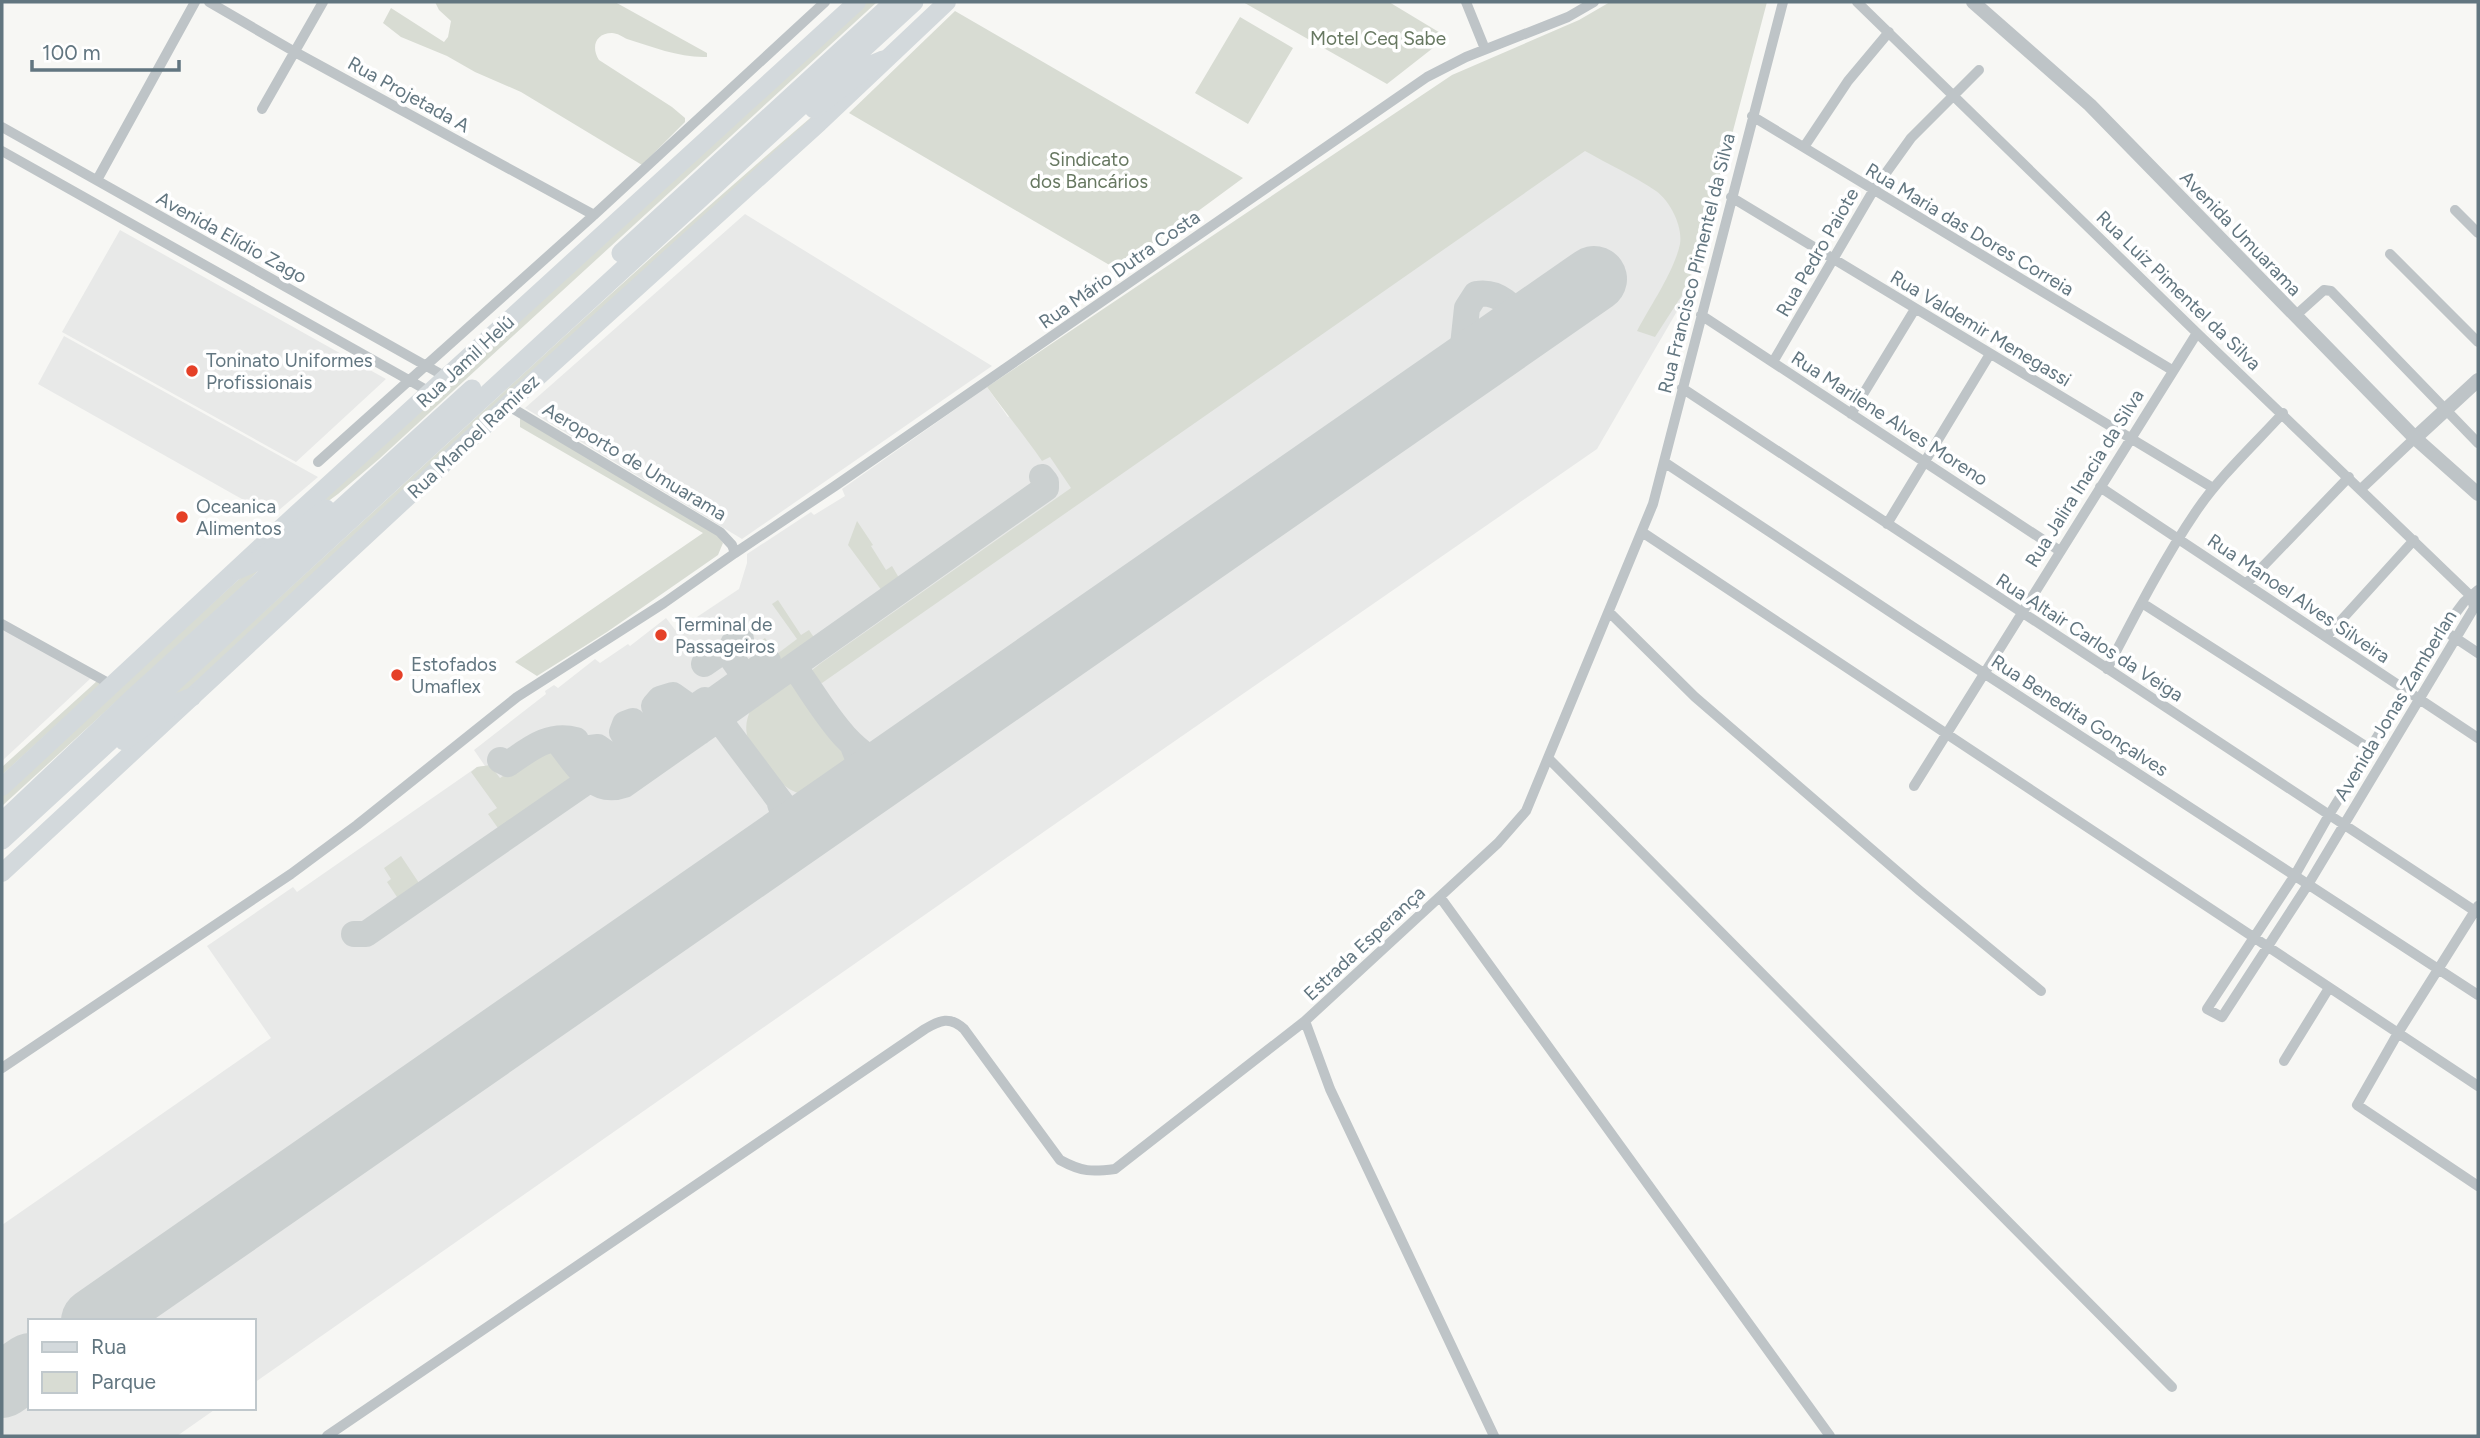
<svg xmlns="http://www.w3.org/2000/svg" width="2480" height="1438" font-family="Figtree,sans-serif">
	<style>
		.built { fill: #e8e9e8 }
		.green { fill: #d8dcd3 }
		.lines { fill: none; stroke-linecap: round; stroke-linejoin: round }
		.taxiway { stroke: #cbd0d0; stroke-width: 26 }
		.runway { stroke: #cbd0d0; stroke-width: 66 }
		.minor { stroke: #bec4c7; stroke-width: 10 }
		.tertiary { stroke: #bec4c7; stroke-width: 14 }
		.primary { stroke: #d3d9dc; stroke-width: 18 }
		.trunk { stroke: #d3d9dc; stroke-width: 19 }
		.poi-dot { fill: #e54027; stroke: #fff; stroke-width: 2.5 }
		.labels { text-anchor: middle; stroke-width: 7; stroke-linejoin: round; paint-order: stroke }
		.park-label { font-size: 19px; fill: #677861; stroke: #fff }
		.street-label { font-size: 19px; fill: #627680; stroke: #fff }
		.poi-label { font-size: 19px; fill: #627680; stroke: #fff; text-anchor: start }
	</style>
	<rect width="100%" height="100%" fill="#f7f7f4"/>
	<path class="built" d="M1576,87L1739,104L1687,294L1597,449L1078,808L254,1383V1321H30V1408H217L177,1436H2V1225L271,1038L207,946L293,887L297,892L477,767L485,766L474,750L546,694L545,691L554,685L558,688L595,659L600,663L628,644L630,646L666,618L676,631L739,589L747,563V554L811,512L814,515L845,496L842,489L987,387L1008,417Z
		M745,214L992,366L742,539L525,408Z
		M120,230L386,379L296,462L62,332Z
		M64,336L318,477L272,516L38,384Z
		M2,627L91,678L2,761Z"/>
	<path class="green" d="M435,2H615L707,53V57C680,58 653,47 627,39C623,37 617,33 612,33C595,33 591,48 599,60L672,107L685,118V122L642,165L521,92L475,72L447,56L401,37L383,23L391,8L444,42L448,37L451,21L439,10Z
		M866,2H877L379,459L338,494L292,528Z
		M1243,2H1389L1447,37L1387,84Z
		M1610,2H1767L1706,233L1686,289L1655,337L1637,331C1650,306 1674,272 1680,244C1683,226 1670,201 1656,191C1634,176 1608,164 1585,151L822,683L816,681L811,671L821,663L1071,488L1050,457L1042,461C1024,435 1005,412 987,387L1452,75L1579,20Z
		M955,11L1243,178L1118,270L849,113Z
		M1240,17L1293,48L1248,124L1195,93Z
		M849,87L201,681L143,719C373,518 590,305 823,107Z
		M520,418L716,533L723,543L718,555L607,632L537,676L515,662L703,533L520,427Z
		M857,521L873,545L871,546L886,570L892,566L902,583L885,595L848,545Z
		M275,554L248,581L2,806V795L238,580Z
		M778,600L801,635L809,630L817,642L778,670L758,643L765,638L777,654L797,639L772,604Z
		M794,677L855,764C841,775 824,794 805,794C784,795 752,754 747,735C745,726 747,717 751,709C759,696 781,685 794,677Z
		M97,681L101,684L2,775V767Z
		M549,745L558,750L577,778L500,831L488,814L497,808L471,772L477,767L490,765L500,778Z
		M401,856L421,886L399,900L387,882L391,879L384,868Z"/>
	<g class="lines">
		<path class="taxiway" d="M1452,378L1461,364L1467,308L1476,294C1501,290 1513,308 1526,326
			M741,639L733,644L729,654L755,691
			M704,664L720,653L729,654
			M794,666C820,702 847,756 891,767
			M700,732L702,723L709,716L717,714L723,725V719L728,712L1046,488V482L1042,477
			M632,742L626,738L622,732L625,724L633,721L652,748L655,758
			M670,742L667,734L668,727L654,706L660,699L673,695L690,707
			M560,744C576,765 593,796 624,785L711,724L718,723L723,725L786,809L805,817L827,812
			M853,746L861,766L857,791
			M586,753L590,748L598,747L605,752L606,760
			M500,760L508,764C530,749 548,733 576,740
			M774,848C785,833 787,822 780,804
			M354,934H366L705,700L712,701L768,661"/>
		<path class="runway" d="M94,1321L1594,279
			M2,1385L30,1366"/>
		<path class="minor" d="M209,2L295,52L594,215
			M1466,2L1485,49
			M1857,2L2197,333L2476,601
			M262,109L323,2
			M1752,116L2172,370
			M2,127L446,377
			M1804,147L1848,81L1889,32
			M2,151L430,392
			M97,180L195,2
			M1731,197L2213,488
			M2455,210L2478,233
			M2390,254L2478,342
			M1701,315L2060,551
			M2295,316L2324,290L2331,291L2478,443
			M1773,362L1873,191L1911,138L1979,70
			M1682,388L2478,913
			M1851,414L1915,309
			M318,462L594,215L825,2
			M1664,462L1913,627L2478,995
			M2100,487L2478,738
			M2361,489L2415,438
			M1887,524L1990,354
			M1642,532C1921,716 2200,900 2478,1086
			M735,553L835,486L1427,77L1466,57L1568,17L1594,2
			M2246,584L2349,477
			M2472,597L2474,608L2309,883L2222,1017L2207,1009L2295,875L2329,815L2443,630L2464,602L2478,590
			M2142,603L2370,749
			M1609,612L1695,697L1920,891L2041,991
			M2,624L112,685
			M2451,635L2478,653
			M2326,637L2414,540
			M2107,669C2135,615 2163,560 2197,510C2221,475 2254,445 2283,413
			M1548,758L2172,1387
			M1914,786L2197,333
			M1440,897L1830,1436
			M2478,906L2398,1033L2357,1105L2478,1186
			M2284,1061L2329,988
			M2,1068L291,874L357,825L517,697L664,603L735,553L732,545L720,532L507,405
			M327,1436L925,1029C940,1020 950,1016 964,1029L1060,1160C1082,1172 1092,1172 1115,1169L1305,1021
			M1494,1436L1330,1089L1305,1021L1498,843L1526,811L1653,504L1783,2"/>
		<path class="tertiary" d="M1973,2L2090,105L2415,438L2478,494
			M2415,438L2478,380"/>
		<path class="primary" d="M2,787L282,527L857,2
			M2,873L507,405L819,123L947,2"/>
		<path class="trunk" d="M814,109L871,65L883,60
			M621,253L894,2
			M237,570L255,562L326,509
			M124,741L179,702L192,697
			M2,822L133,698L472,389
			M2,840L914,2"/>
	</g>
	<g class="poi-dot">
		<circle cx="192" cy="371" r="7"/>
		<circle cx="182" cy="517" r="7"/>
		<circle cx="661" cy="635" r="7"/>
		<circle cx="397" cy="675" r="7"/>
	</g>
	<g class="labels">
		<g class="park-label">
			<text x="1378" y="45">Motel Ceq Sabe</text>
			<text x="1089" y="166">Sindicato<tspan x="1089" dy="22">dos Bancários</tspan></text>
		</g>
		<g class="street-label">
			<text transform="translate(409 94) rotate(29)" y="7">Rua Projetada A</text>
			<text transform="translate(1970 229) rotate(31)" y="7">Rua Maria das Dores Correia</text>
			<text transform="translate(2241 233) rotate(46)" y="7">Avenida Umuarama</text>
			<text transform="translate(232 237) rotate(29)" y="7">Avenida Elídio Zago</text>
			<text transform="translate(1817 252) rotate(-60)" y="7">Rua Pedro Paiote</text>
			<text transform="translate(1696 263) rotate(-76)" y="7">Rua Francisco Pimentel da Silva</text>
			<text transform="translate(1119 269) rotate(-35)" y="7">Rua Mário Dutra Costa</text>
			<text transform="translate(2179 290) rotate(44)" y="7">Rua Luiz Pimentel da Silva</text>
			<text transform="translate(1981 328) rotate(31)" y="7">Rua Valdemir Menegassi</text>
			<text transform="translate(465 361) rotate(-43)" y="7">Rua Jamil Helú</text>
			<text transform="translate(1890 418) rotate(33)" y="7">Rua Marilene Alves Moreno</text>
			<text transform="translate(473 436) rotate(-43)" y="7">Rua Manoel Ramirez</text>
			<text transform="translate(635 461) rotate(31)" y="7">Aeroporto de Umuarama</text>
			<text transform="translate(2084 478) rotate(-58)" y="7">Rua Jalira Inacia da Silva</text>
			<text transform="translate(2299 598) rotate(34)" y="7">Rua Manoel Alves Silveira</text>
			<text transform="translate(2090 637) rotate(33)" y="7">Rua Altair Carlos da Veiga</text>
			<text transform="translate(2395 705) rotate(-59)" y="7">Avenida Jonas Zamberlan</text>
			<text transform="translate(2080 715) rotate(33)" y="7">Rua Benedita Gonçalves</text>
			<text transform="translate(1364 943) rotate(-43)" y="7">Estrada Esperança</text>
		</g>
		<g class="poi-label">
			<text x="206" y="367">Toninato Uniformes<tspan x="206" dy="22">Profissionais</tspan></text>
			<text x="196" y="513">Oceanica<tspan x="196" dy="22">Alimentos</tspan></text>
			<text x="675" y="631">Terminal de<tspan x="675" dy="22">Passageiros</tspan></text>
			<text x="411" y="671">Estofados<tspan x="411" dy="22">Umaflex</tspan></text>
		</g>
	</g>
	<rect width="2480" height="1438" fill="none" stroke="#627680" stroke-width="7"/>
	<rect x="28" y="1319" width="228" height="91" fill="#ffffff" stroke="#c0c8cc" stroke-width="2"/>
	<rect x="42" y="1342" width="35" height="10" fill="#d3d9dc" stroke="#c0c8cc" stroke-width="2"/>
	<text x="91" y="1354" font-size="21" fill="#627680">Rua</text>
	<rect x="42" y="1372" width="35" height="21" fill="#d8dcd3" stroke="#c0c8cc" stroke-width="2"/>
	<text x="91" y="1389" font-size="21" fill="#627680">Parque</text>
	<path d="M32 60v10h147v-10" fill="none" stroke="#627680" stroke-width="3.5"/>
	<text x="42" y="60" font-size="21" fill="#627680" stroke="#ffffff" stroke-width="5" paint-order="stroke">100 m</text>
</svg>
